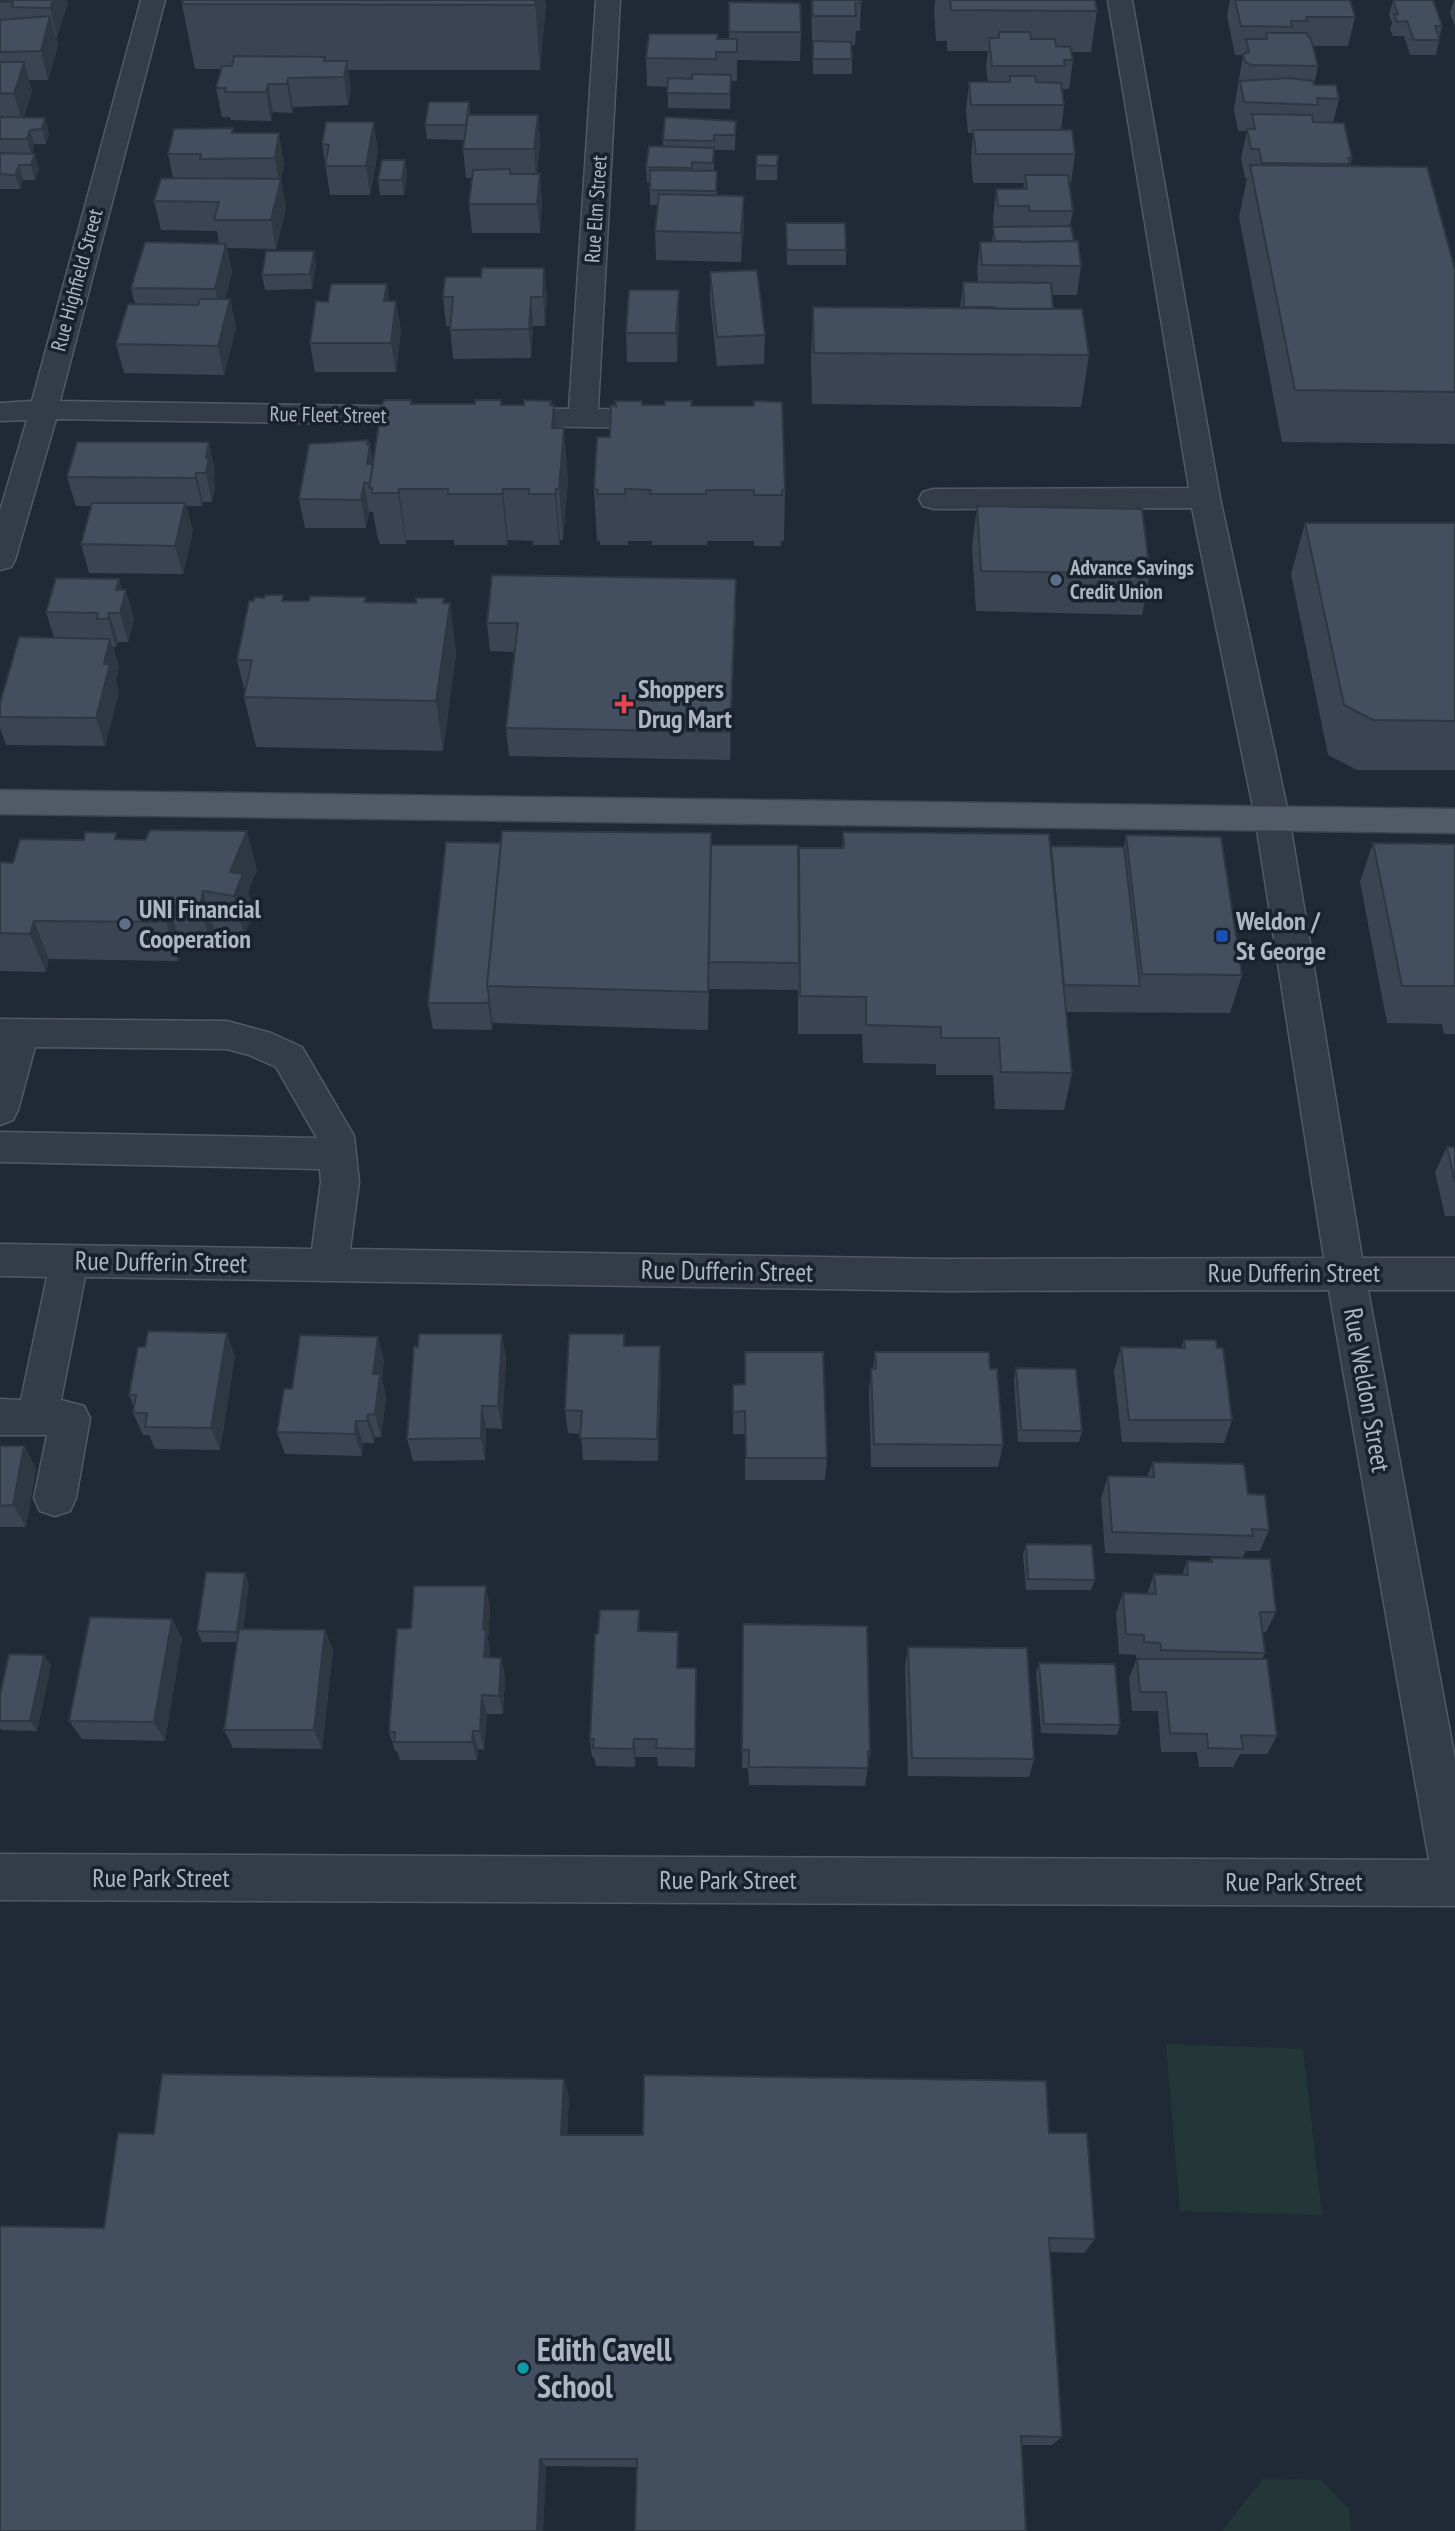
<svg xmlns="http://www.w3.org/2000/svg" width="1455" height="2531" font-family="'PT Sans Narrow',sans-serif">
	<style>
		.green { fill: #233739 }
		.lines { fill: none; stroke-linecap: round; stroke-linejoin: round }
		.minor-casing { stroke: #515965; stroke-width: 3 }
		.major-casing { stroke: #3d4551; stroke-width: 3 }
		.minor { fill: #333c47; fill-rule: evenodd }
		.major { fill: #515b67; fill-rule: evenodd }
		.wall { fill: #3a4452 }
		.shaded-wall { fill: #2f3742 }
		.building { fill: #434f5f; stroke: #2f3742; stroke-width: 2 }
		.service-dot { fill: #5c6f8a; stroke: #19212c; stroke-width: 2.5 }
		.health-dot { fill: #e0444e; stroke: #19212c; stroke-width: 2.5 }
		.transit-dot { fill: #1a4fb4; stroke: #19212c; stroke-width: 2.5 }
		.culture-dot { fill: #0f9aa8; stroke: #19212c; stroke-width: 2.5 }
		.labels { text-anchor: middle; stroke-width: 7; stroke-linejoin: round; paint-order: stroke }
		.far-street-label { font-size: 21px; fill: #aeb6c4; stroke: #19212c }
		.far-poi-label { font-size: 21px; font-weight: bold; fill: #aeb6c4; stroke: #19212c; text-anchor: start }
		.poi-label { font-size: 26px; font-weight: bold; fill: #aeb6c4; stroke: #19212c; text-anchor: start }
		.street-label { font-size: 26px; fill: #aeb6c4; stroke: #19212c }
		.near-poi-label { font-size: 32px; font-weight: bold; fill: #aeb6c4; stroke: #19212c; text-anchor: start }
	</style>
	<rect width="100%" height="100%" fill="#202a37"/>
	<path class="green" d="M1166,2044L1303,2049L1322,2215L1180,2211Z
		M1263,2479L1321,2480L1349,2509L1351,2531H1222Z"/>
	<g class="lines">
		<defs>
			<path id="minor" d="M141,0H165L60,401L431,407L441,410L445,416L441,422L431,425L56,419L15,560L11,567L0,570V511L27,420L0,421V403L32,401Z
				M596,0H620L598,409L662,410L672,413L676,419L672,425L662,428L502,426L492,423L488,417L492,411L502,408L569,409Z
				M1108,0H1132L1220,498L1289,817L1362,1258H1455V1290H1368L1455,1759V1906L0,1900V1854L1429,1860L1329,1290L943,1291L85,1277L61,1400L84,1406L90,1418L76,1498L70,1511L55,1516L40,1511L34,1498L47,1435H0V1399L21,1400L47,1277L0,1276V1244L312,1249L321,1182L320,1169L0,1162V1132L317,1138L276,1067L249,1055L227,1049L35,1047L18,1110L13,1120L0,1125V1019L227,1021L271,1033L302,1047L354,1136L359,1182L350,1249L943,1259L1324,1258L1255,817L1192,508L934,509L923,506L919,499L923,492L934,489L1189,488Z"/>
			<path id="major" d="M0,790L1455,809V833L0,814Z"/>
		</defs>
		<use href="#minor" class="minor-casing"/>
		<use href="#major" class="major-casing"/>
		<use href="#minor" class="minor"/>
		<use href="#major" class="major"/>
	</g>
	<path class="wall" d="M0,0L68,3L57,37H56L58,45L48,80H29L32,91L24,117L45,118L49,133L46,144H34L32,154L39,169L35,180H23L20,189H0Z
		M811,0H861L860,31H856L855,45H852V74H813Z
		M935,0H1095L1097,11L1091,52H1071L1073,60L1069,89H1062L1064,105L1061,130L1075,154L1071,183H1069L1073,211L1070,226L1074,241L1081,266L1077,295H1052L1053,309L1089,355L1081,407L812,404L811,359L813,307L960,308L963,282H978L977,271L980,242H992L994,227L993,218L996,189H1023L1024,183H973L971,159L973,133H968L966,111L969,82H988L986,67L988,51H947V41H936L934,11Z
		M1230,0H1350L1355,17L1348,46H1312L1318,66L1314,85L1339,99L1333,123L1352,158L1350,166L1455,269V444L1282,442L1239,217L1247,178H1245L1241,158L1247,131H1238L1234,109L1243,55H1235L1227,16Z
		M1393,0L1442,26L1436,55H1410L1404,36H1393L1390,29L1392,23L1389,15Z
		M1454,0H1455V26L1450,13Z
		M729,2L801,32L800,61L737,60V81H731L730,109L668,108V87L647,86L646,58L718,39H729Z
		M182,4L546,5L540,70H348L351,90L348,105L293,107L292,113L273,112L271,121L231,120L230,117H222L216,88L221,69H195Z
		M469,102L470,115H538L540,144L537,174H540L542,203L540,233H472L469,204L472,178H466L463,149L464,140L427,139L425,125Z
		M736,121L735,150H714V171H717V195L744,196V225L741,262L656,260L655,231L658,205H650V182H647L646,167L663,147V140Z
		M326,122L378,151L370,195H330L322,144Z
		M234,133L284,162L281,180L286,208L276,249L227,248L232,272L225,299H230L236,328L224,375L124,373L116,344L135,304L131,288L219,243L217,231L161,230L154,201L173,178L168,154Z
		M778,155L777,180H756V165Z
		M405,160L407,175L404,195H380L378,180Z
		M786,223L846,250V265H787Z
		M316,265L312,289L265,290L262,275Z
		M544,268L547,297L545,326H533L531,358L453,359L450,326H446L443,297L481,277Z
		M710,272L765,335L764,364L717,366L710,301Z
		M387,284L389,301H396L401,330L396,372H315L310,343L328,302Z
		M679,319L677,362H627L626,333Z
		M501,400L502,405H551L568,480L563,540H560L559,545H533V541L508,540L507,545H454V540H406V544H380L379,540H378L373,512H369L366,528H305L299,499L368,440L369,444H370L373,464L412,404H475Z
		M616,406H692L785,490L784,541H781V546H754V541H707V545H652V541H628V545H600V541H597L594,489L610,437Z
		M215,471L214,480L215,487L212,502H203L202,506H186L193,531L183,574L89,573L81,544L91,506H76L67,477Z
		M977,506L1150,574L1142,615L976,611L972,547Z
		M1305,523H1455V770H1357L1328,755L1291,574Z
		M122,590L134,619L128,642H118L116,647H113L119,667L116,681L119,692L105,746L6,745L0,728V703L54,638L46,612Z
		M444,598L445,603H450L456,654L443,751L256,747L244,697L245,692L237,660L284,601L416,603Z
		M736,608L730,760L509,756L506,728L515,652L490,651L487,623Z
		M843,832L1051,846L1124,847L1126,835L1242,975L1230,1013L1066,1012L1072,1073L1064,1110L995,1109L993,1075H936V1064L863,1063L862,1034H798V990L709,989V982L708,1030L493,1023L492,1030L433,1029L428,1003L711,845L798,856L842,848Z
		M118,839L257,870L248,892L254,913L244,935L214,929L211,945H181L178,961L49,959L46,972L0,971V862L13,863Z
		M1373,843L1455,844V1034H1444L1442,1024L1387,1023L1360,882Z
		M1447,1147H1455V1216H1445L1435,1172Z
		M624,1334L625,1346L661,1370L658,1461L583,1460L581,1434L568,1433L565,1410Z
		M1184,1340L1232,1420L1224,1443L1122,1442L1114,1371L1121,1347L1181,1348Z
		M875,1352L990,1369L1003,1445L998,1467H871L869,1392L871,1369L873,1368Z
		M235,1356L220,1450L155,1449L149,1435H143L133,1413L134,1407L129,1395Z
		M506,1357L502,1429L486,1428L485,1460L413,1461L407,1439Z
		M384,1360L382,1379L386,1397L381,1437H375L374,1443H363L362,1456L285,1454L277,1432L292,1389Z
		M1016,1368L1082,1431L1079,1442H1018L1014,1380Z
		M733,1385L827,1458L825,1480H745V1434H733Z
		M0,1446H24L36,1468L26,1527H0Z
		M1153,1462L1248,1494L1269,1530L1260,1551H1246L1243,1557L1105,1553L1101,1498L1108,1476L1147,1477Z
		M1026,1544L1095,1580L1091,1590H1026L1023,1555Z
		M1211,1558L1276,1612L1266,1632H1263L1265,1653L1262,1659L1277,1736L1267,1754H1240L1233,1767H1199L1197,1752H1161L1158,1711H1132L1129,1678L1136,1660V1655L1119,1654L1116,1613L1123,1593L1147,1594L1154,1574L1182,1575L1187,1561L1209,1562Z
		M245,1573L249,1584L243,1629L325,1630L333,1650L322,1749L233,1748L224,1730L237,1642H202L197,1631Z
		M490,1606L488,1640L490,1650V1658H501L505,1677L503,1714H487L484,1750L478,1749L477,1760H400L397,1751H395L389,1732L411,1628Z
		M172,1619L182,1639L165,1741L82,1739L69,1721Z
		M743,1624L870,1752L865,1786L749,1785L748,1768H742Z
		M640,1631L679,1652L678,1668H696L695,1767L658,1766L657,1757H636L635,1767L596,1766L594,1757H592L590,1739Z
		M908,1647L1034,1759L1029,1777L908,1776L905,1666Z
		M1039,1663L1120,1725L1117,1735L1041,1733L1036,1673Z
		M51,1665L37,1731L2,1730L0,1728V1695Z
		M569,2097L567,2135L1049,2133L1095,2239L1084,2253L1050,2252L1062,2437L1052,2445H1021L637,2467L546,2466L543,2531H0L104,2228L154,2134Z"/>
	<path class="shaded-wall" d="M53,0H67L68,3L57,37L50,8Z
		M535,0H545L546,5L540,70Z
		M50,16L58,45L48,80L41,51Z
		M347,61L351,90L348,105L344,77Z
		M24,62L32,91L22,122L14,94Z
		M288,78L293,107L292,113L287,84Z
		M268,84L273,112L271,121L266,92Z
		M538,115L540,144L536,178L534,149Z
		M45,118L49,133L46,144L42,129Z
		M374,122L378,151L370,195L366,166Z
		M30,130L34,144L31,154L27,139Z
		M279,133L284,162L281,180L286,208L276,249L271,220L279,185L275,158Z
		M35,154L39,169L35,180L31,165Z
		M405,160L407,175L404,195L402,180Z
		M19,165L23,180L20,189L15,175Z
		M540,174L542,203L540,233L537,204Z
		M744,196V225L741,262V233Z
		M226,244L232,272L221,318L215,289Z
		M314,251L316,265L312,289L310,274Z
		M544,268L547,297L545,326L543,297Z
		M387,284L391,313L384,301Z
		M679,290V319L677,362L676,333Z
		M531,297L533,326L531,358L529,329Z
		M230,299L236,328L224,375L218,346Z
		M396,301L401,330L396,372L391,343Z
		M554,405L558,456L556,479L552,424Z
		M564,428L568,480L563,540L559,489Z
		M368,440L369,448L370,444L374,470L367,464Z
		M209,442L215,471L214,480L215,487L212,502L206,473V458Z
		M196,473L203,502L202,506L195,478Z
		M364,483L369,512L366,528L361,500Z
		M399,489L406,540V544L398,493Z
		M503,489L508,540L507,545L502,494Z
		M556,489L560,540L559,545L555,494Z
		M625,489L628,545L625,494Z
		M185,503L193,531L183,574L175,546Z
		M119,579L124,596L126,590L134,619L128,642L120,613L116,590Z
		M736,579V608L730,760V732Z
		M444,598L447,620L450,603L456,654L443,751L436,701Z
		M109,613L118,642L116,647L108,619Z
		M110,639L119,667L116,681L119,692L105,746L96,718L104,664Z
		M247,831L257,870L248,892L254,913L244,935L234,896L230,872Z
		M203,891L214,929L211,945L200,907Z
		M169,906L181,945L178,961L166,922Z
		M34,921L49,959L46,972L30,934Z
		M489,997L493,1023L492,1030L488,1003Z
		M227,1333L235,1356L220,1450L211,1428Z
		M502,1334L506,1357L502,1429L498,1406Z
		M378,1337L384,1360L382,1379L386,1397L381,1437L375,1414L373,1374Z
		M660,1346L661,1370L658,1461L657,1439Z
		M482,1406L486,1428L485,1460L481,1438Z
		M368,1415L375,1437L374,1443L367,1421Z
		M356,1421L363,1443L362,1456L355,1434Z
		M24,1446L36,1468L26,1527L13,1505Z
		M245,1573L249,1584L241,1642L237,1632Z
		M486,1586L490,1606L488,1640L490,1650L489,1677L484,1657L483,1629Z
		M639,1610L640,1630L639,1651L638,1631Z
		M172,1619L182,1639L165,1741L154,1722Z
		M325,1630L333,1650L322,1749L314,1730Z
		M678,1632L679,1652L678,1687L677,1668Z
		M44,1655L51,1665L37,1731L30,1721Z
		M501,1658L505,1677L503,1714L499,1696Z
		M482,1695L487,1714L484,1750L480,1731Z
		M473,1731L478,1749L477,1760L472,1742Z
		M634,1739L636,1757L635,1767L633,1749Z
		M564,2079L569,2097L566,2152L561,2135Z
		M540,2459L546,2466L543,2531H537Z"/>
	<path class="building" d="M0,0H53L50,8L12,7L13,2H0Z
		M183,0H535V5L182,4Z
		M812,0H861V3H855L856,16H813Z
		M950,0H1095L1097,11L951,10Z
		M1235,0H1350L1355,17H1306L1307,21H1291L1292,27L1241,26Z
		M1393,0H1433L1442,26H1435L1440,40H1414L1407,21L1397,22L1394,15L1398,14Z
		M729,2L800,3L801,32H729Z
		M50,16L41,51L0,52V20Z
		M999,32H1030L1031,39H1055L1056,46L1070,47L1073,60H1064L1065,66H992L989,38H999Z
		M1266,33H1306L1311,39L1318,66L1252,65L1245,62L1243,54L1249,52L1246,39H1267Z
		M649,34H718L717,39H737V52H716V59L646,58Z
		M813,41L851,42L852,59H813Z
		M234,56L325,57L324,61H347L344,77L288,78L287,84H268L266,92H225L226,88H216L222,66H232Z
		M0,62H24L14,94L0,93Z
		M692,74L731,75L730,94L667,93L668,78L692,79Z
		M1010,76H1035L1036,82L1061,83L1064,105H971L969,82H1010Z
		M1289,78L1313,81L1314,85H1336L1339,99L1317,98L1318,105L1244,102L1240,81Z
		M429,102H469L466,125H425Z
		M1252,114L1312,115L1313,122L1344,123L1352,158H1348L1350,164L1262,163L1259,149H1251L1247,129H1255Z
		M468,115H538L534,149H463Z
		M0,117L45,118L42,129L30,130L27,139H0Z
		M665,117L736,121L735,135H714V141L663,140Z
		M326,122H374L366,166H325L329,145L322,144Z
		M233,128L232,133H279L275,158L200,159L201,154H168L174,129Z
		M973,130H1072L1075,154H976Z
		M649,146L714,148L713,163L692,162V168L646,167Z
		M0,153L35,154L31,165H19L15,175L0,174Z
		M757,155H778L777,166L756,165Z
		M382,160H405L402,180H378Z
		M1250,165L1427,167L1455,269V392L1295,390Z
		M510,169V174H540L537,204H469L473,170Z
		M650,170L717,171L716,191L650,190Z
		M1025,175H1068L1073,211H1029V206H998L996,189H1027Z
		M161,178L281,179L271,220H214L219,202L154,201Z
		M659,194L744,196L741,233L655,231Z
		M786,223H845L846,250H787Z
		M1071,226L1074,241L1020,242V241H995L993,227Z
		M1078,241L1081,266L982,265L980,242Z
		M145,242L226,244L215,289L131,288Z
		M266,251H314L310,274L262,275Z
		M482,268H544L543,297H531L529,329L450,330L453,297H443L445,277H481Z
		M757,270L765,335L717,337L710,272Z
		M963,282L1051,283L1053,309H995V307H964Z
		M331,284H387L384,301H396L391,343H310L316,301L328,302Z
		M629,290H679L676,333H626Z
		M200,299H230L218,346L116,344L128,304L198,305Z
		M813,307L1082,309L1089,355L814,353Z
		M385,400H411V404H475V400H501V405H524V400L551,401L550,405H554L552,428H564L559,489H556L555,494H529V489H503L502,494H448V489H399L398,493H372V488H369L382,404Z
		M615,401H642V405H665V401H692L691,406H754V401L782,402L785,490H782V495H754V490H706V494H650L651,490L625,489V494H597L598,490L594,489L597,437H610L611,405L616,406Z
		M368,440L367,444H370L367,464H373L370,483H364L361,500L299,499L309,444Z
		M77,442H209L206,458H209L206,473H196L195,478L67,477Z
		M92,503H185L175,546L81,544Z
		M977,506L1142,509L1150,574L981,571Z
		M1305,523H1455V721L1373,720L1344,705Z
		M492,575L736,579L730,732L506,728L518,623H487Z
		M56,578L119,579L116,590H126L120,613H109L108,619H97L98,613L46,612Z
		M265,595H283L282,601H309L310,596L366,597L365,602L416,603V598H444L443,603H450L436,701L244,697L252,660H237L249,601H254L255,597L264,598Z
		M19,637L110,639L104,664H110L96,718L0,717V703Z
		M150,830L247,831L230,872L243,874L234,896L203,891L200,907L169,906L166,922L34,921L30,934L0,933V862L13,863L20,839L84,840L85,832L116,833L115,839L145,840Z
		M502,831L711,833L708,992L487,986Z
		M843,832L1049,834L1072,1073L1001,1072L999,1038H941V1027L866,1025V997L800,996L799,848H844Z
		M1126,835L1221,837L1242,975L1142,974Z
		M446,842L501,843L487,986L489,997L488,1003H428Z
		M1373,843L1455,844V986H1402Z
		M711,845H798L799,963L709,962Z
		M1051,846L1124,847L1140,986L1064,985Z
		M1447,1147H1455V1182Z
		M148,1331L227,1333L211,1428L145,1427L147,1413H133L136,1395H129L138,1347H145Z
		M419,1334H502L498,1406H482L481,1438L407,1439L414,1346L418,1347Z
		M569,1334H624V1346H660L657,1439L580,1438L582,1411L565,1410Z
		M300,1335L378,1337L373,1374H380L375,1414L368,1415L367,1421H356L355,1434L277,1432L284,1389H292Z
		M1184,1340H1216L1217,1348H1223L1232,1420H1129L1121,1347L1185,1348Z
		M745,1352H823L827,1458H746L745,1411L733,1412V1385L745,1384Z
		M875,1352H989L990,1369H997L1003,1445L874,1444L871,1369L876,1368Z
		M1016,1368L1076,1369L1082,1431L1021,1430Z
		M0,1446H24L13,1505L0,1506Z
		M1153,1462L1244,1464L1248,1494L1265,1495L1269,1530L1252,1529L1253,1536L1112,1532L1108,1476L1154,1477Z
		M1026,1544L1092,1545L1095,1580L1028,1579Z
		M1211,1558L1270,1559L1276,1612H1260L1265,1653L1161,1650L1160,1643L1144,1642V1635L1126,1634L1123,1593L1156,1594L1154,1574L1188,1575L1187,1561L1212,1562Z
		M206,1572L245,1573L237,1632L197,1631Z
		M414,1586H486L483,1629L486,1630L484,1657L501,1658L499,1696L482,1695L480,1731H473L472,1742H394L395,1732H389L397,1629L411,1628Z
		M600,1610H639L638,1631L678,1632L677,1668H696L695,1749L656,1748L657,1739H634L633,1749L593,1748L594,1739H590L595,1634L598,1633Z
		M90,1617L172,1619L154,1722L69,1721Z
		M743,1624L867,1626L870,1752L868,1751V1768L749,1767V1750H742Z
		M239,1629L325,1630L314,1730H224Z
		M908,1647L1027,1648L1034,1759L912,1758Z
		M9,1654L44,1655L30,1721H0V1695Z
		M1137,1659H1267L1277,1736L1241,1735L1243,1749L1208,1748L1207,1734L1170,1733L1166,1692H1140Z
		M1039,1663L1115,1664L1120,1725L1044,1724Z
		M162,2074L564,2079L561,2135H643L644,2075L1046,2081L1049,2133H1087L1095,2239L1049,2238L1062,2437L1021,2436L1026,2531H635L637,2459H540L537,2531H0V2226L104,2228L118,2133L154,2134Z"/>
	<g class="service-dot">
		<circle cx="1056" cy="580" r="7"/>
		<circle cx="125" cy="924" r="7"/>
	</g>
	<path class="health-dot" d="M620.5 693.5h7v7h7v7h-7v7h-7v-7h-7v-7h7z"/>
	<rect class="transit-dot" x="1215" y="929" width="14" height="14" rx="3.5"/>
	<circle class="culture-dot" cx="523" cy="2368" r="7"/>
	<g class="labels">
		<g class="far-street-label">
			<text transform="translate(596 209) rotate(-86)" y="7">Rue Elm Street</text>
			<text transform="translate(77 280) rotate(-75)" y="7">Rue Highfield Street</text>
			<text transform="translate(328 415) rotate(1)" y="7">Rue Fleet Street</text>
		</g>
		<g class="far-poi-label">
			<text x="1070" y="575">Advance Savings<tspan x="1070" dy="24">Credit Union</tspan></text>
		</g>
		<g class="poi-label">
			<text x="638" y="698">Shoppers<tspan x="638" dy="30">Drug Mart</tspan></text>
			<text x="139" y="918">UNI Financial<tspan x="139" dy="30">Cooperation</tspan></text>
			<text x="1236" y="930">Weldon /<tspan x="1236" dy="30">St George</tspan></text>
		</g>
		<g class="street-label">
			<text transform="translate(161 1262) rotate(1)" y="9">Rue Dufferin Street</text>
			<text transform="translate(727 1271) rotate(1)" y="9">Rue Dufferin Street</text>
			<text x="1294" y="1282">Rue Dufferin Street</text>
			<text transform="translate(1367 1390) rotate(80)" y="9">Rue Weldon Street</text>
			<text x="161" y="1887">Rue Park Street</text>
			<text x="728" y="1889">Rue Park Street</text>
			<text x="1294" y="1891">Rue Park Street</text>
		</g>
		<g class="near-poi-label">
			<text x="537" y="2361">Edith Cavell<tspan x="537" dy="37">School</tspan></text>
		</g>
	</g>
</svg>
